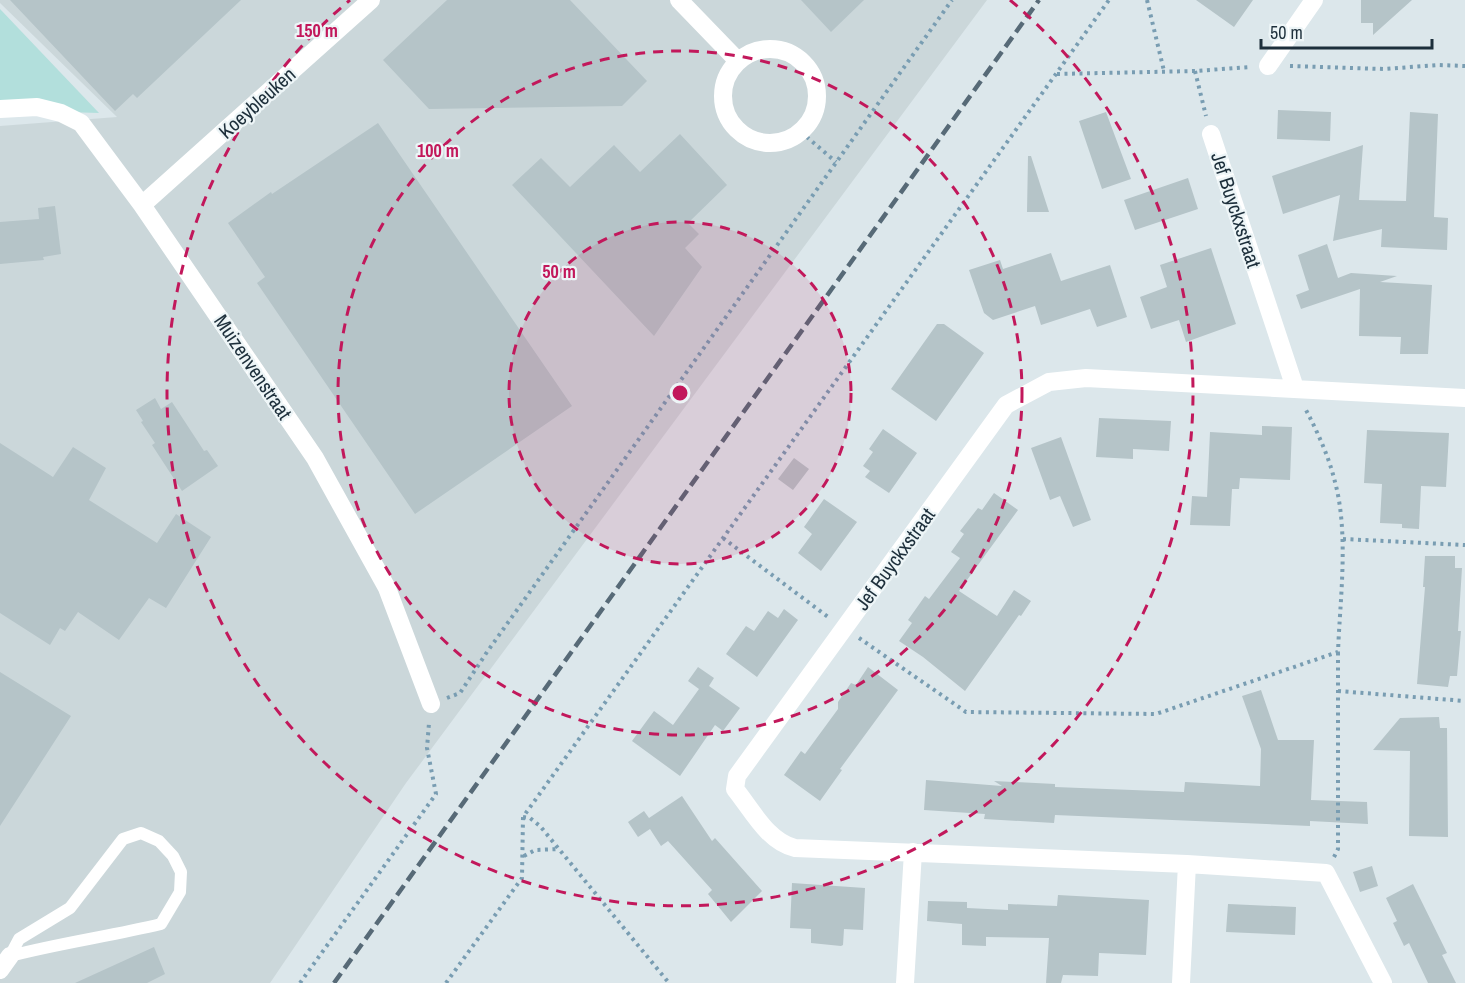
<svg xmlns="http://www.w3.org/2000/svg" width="1465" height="983" font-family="'Archivo Narrow',sans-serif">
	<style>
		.built { fill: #cbd7da }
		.green { fill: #b2dfdc }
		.building { fill: #b5c4c8 }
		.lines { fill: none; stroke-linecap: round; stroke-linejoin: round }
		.path { stroke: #799db2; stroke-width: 4; stroke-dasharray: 3 4.5; stroke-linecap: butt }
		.lane { stroke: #fff; stroke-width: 12 }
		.street { stroke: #fff; stroke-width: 18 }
		.rail { stroke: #576a77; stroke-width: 4.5; stroke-dasharray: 12 6; stroke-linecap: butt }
		.ring { fill: none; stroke: #c2185b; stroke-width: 3; stroke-dasharray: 10 8 }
		.labels { text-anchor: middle; stroke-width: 4.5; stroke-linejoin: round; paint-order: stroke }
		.street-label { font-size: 20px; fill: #1d2f3b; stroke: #edf5f7 }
		.centre { fill: #c2185b; stroke: #edf5f7; stroke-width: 3 }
		.ring-label { font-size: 18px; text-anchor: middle; font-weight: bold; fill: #c2185b; stroke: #edf5f7; stroke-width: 4.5; stroke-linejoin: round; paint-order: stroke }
	</style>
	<rect width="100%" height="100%" fill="#dce7eb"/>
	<path class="built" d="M0,0H987L406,783L270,983H0V126L117,117L0,3Z"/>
	<path class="green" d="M0,9L99,113L0,110Z"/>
	<path class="building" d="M10,0H241L137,98L133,94L115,111Z
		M447,0H570L647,81L622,106L429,109L383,60Z
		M801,0H864L831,32Z
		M1196,0H1253L1234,27Z
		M1361,0H1412L1373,35V23H1361Z
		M1278,110L1331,112L1330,141L1277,139Z
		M1106,112L1131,179L1102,189L1079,121Z
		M1410,112L1438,114L1434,217L1448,218L1447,250L1381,247L1382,229L1333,241L1340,195L1283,214L1272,176L1363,145L1359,200L1406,201Z
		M378,123L572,406L415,514L257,283L265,277L228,223L271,192L272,194Z
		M680,134L727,185L688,223L699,234L685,248L702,267L654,336L512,185L541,158L570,187L614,145L640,172Z
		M1028,156H1031L1049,212H1027Z
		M1188,178L1198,209L1135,230L1124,200Z
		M55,206L61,254L43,257L44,260L0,264V222L39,219L38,208Z
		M1327,244L1338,278L1351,273L1397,276L1380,282L1432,285L1428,354H1400L1401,337L1359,336L1360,289L1301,309L1296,295L1309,290L1298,255Z
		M1211,248L1236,324L1186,342L1179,320L1151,329L1140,297L1167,287L1160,265Z
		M1051,253L1061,281L1110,265L1127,317L1097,327L1090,309L1041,325L1035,306L993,320L984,313L969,270L1000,260L1003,269Z
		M937,324H944L984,353L936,421L891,389Z
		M155,398L161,409L172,402L204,451L207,450L218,466L182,491L152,445L155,443L141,422L143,421L136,410Z
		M1099,418L1171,421L1169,451L1133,449V459L1096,457Z
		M1262,426L1292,427L1290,480L1240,478L1239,489H1232L1230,526L1190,525L1192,496L1207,497L1210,432L1262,435Z
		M883,429L917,453L889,493L865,477L870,471L863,466L873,452L869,449Z
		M1367,430L1449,433L1446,487L1421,486L1419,529L1402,528V524L1380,523L1382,484L1364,483Z
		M1061,437L1091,520L1073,527L1060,496L1050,500L1031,448Z
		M0,443L53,477L73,447L106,468L89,500L157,543L176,514L211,537L166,608L149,598L119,640L78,612L65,631L60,628L50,645L0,613Z
		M794,458L809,469L793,490L778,479Z
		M994,493L1018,510L959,591L997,616L1014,590L1031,601L1021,616L1019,615L965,691L923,657L899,641L912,623L908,620L925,596L929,599L960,558L951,552L964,534L960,531L978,508L982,510Z
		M824,499L857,522L821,571L798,553L812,534L804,527Z
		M1425,556H1455V568H1462L1458,631H1461L1457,676H1450L1448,687L1417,684L1425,587H1423Z
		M784,609L798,620L757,677L726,654L746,626L754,631L768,611L778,618Z
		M698,667L714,678L709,686L740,708L723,731L715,725L680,776L632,741L654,711L673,725L699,689L688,681Z
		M868,667L898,690L840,769L842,770L820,801L784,775L801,751L805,754L838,709V702L851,683L856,685Z
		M0,672L71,716L0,826Z
		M1261,690L1278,740H1314L1311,800L1367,802L1368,824L1310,821V826L1055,815L1054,823L984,819L985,814L924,810L926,780L1002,786L994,781L1055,784V787L1184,792L1185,782L1260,786L1261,749L1242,696Z
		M1439,717L1440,728H1447L1448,837L1409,836L1410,751L1373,750L1400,718Z
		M682,796L712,841L715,838L762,891L731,922L708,894L712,890L668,841L661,846L650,829L638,837L628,822L644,811L649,818Z
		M1372,866L1378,886L1360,892L1353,872Z
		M792,883L865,888L863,930L844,929L843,945L841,946L811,943V929L790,928Z
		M1413,884L1447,953L1442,955L1456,983H1428L1409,943L1404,946L1393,923L1397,921L1386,898Z
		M1058,895L1149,900L1146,955L1099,953L1098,976L1063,975L1061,983H1046L1049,938L986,937V946L962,945V924L927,921L928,901L967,902V908L1008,910V904L1057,906Z
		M1228,904L1296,907L1295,935L1226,932Z
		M154,947L165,974L147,983H75Z"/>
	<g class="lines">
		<path class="path" d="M1147,0L1164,71
			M1290,66L1384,69L1438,65L1465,66
			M1195,71L1206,116
			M1057,74L1195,71L1250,67
			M801,132L836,162
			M723,538L828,617
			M1343,539L1465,545
			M859,638L966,712L1156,714L1338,652C1340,599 1349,534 1335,482C1329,457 1318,433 1306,410
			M1338,691L1465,701
			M447,698L460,693L487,652L952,0
			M523,817L530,818L540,826L669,983
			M524,856L535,850L559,849
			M1334,857L1338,849V652
			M300,983L436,794L427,748L429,723
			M446,983L522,878L523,817L1109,0"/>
		<path class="lane" d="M141,833L159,841L173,856L181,872L180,892L161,924C111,936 60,943 10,956L19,939L70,908L123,839Z"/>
		<path class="street" d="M679,0L737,60
			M723 96a47 47 0 1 1 94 0a47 47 0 1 1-94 0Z
			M1268,66L1314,0
			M0,109L37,107L61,113L81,123L142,205L315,458L387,588L431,704
			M1211,134L1295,388
			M142,205L371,0
			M0,970L10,956
			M905,983L913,852
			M1181,983L1187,864
			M1383,983L1326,873L1187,864L795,848C768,842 752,810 735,789L737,776L1006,405L1049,382L1086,378L1465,398"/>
		<path class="rail" d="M334,983L1039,0"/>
	</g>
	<circle cx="680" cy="393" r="171" fill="#c2185b" fill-opacity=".12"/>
	<g class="ring">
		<circle cx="680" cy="393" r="171"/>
		<circle cx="680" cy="393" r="342"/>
		<path d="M1010 0A513 513 0 1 1 350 0"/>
	</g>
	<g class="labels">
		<g class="street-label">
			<text transform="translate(257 103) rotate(-42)" y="7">Koeybleuken</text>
			<text transform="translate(1236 210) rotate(72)" y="7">Jef Buyckxstraat</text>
			<text transform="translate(253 367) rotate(56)" y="7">Muizenvenstraat</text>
			<text transform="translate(895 559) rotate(-54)" y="7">Jef Buyckxstraat</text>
		</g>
	</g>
	<circle cx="680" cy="393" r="9" class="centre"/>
	<g class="ring-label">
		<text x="317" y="37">150 m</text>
		<text x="438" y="157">100 m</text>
		<text x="559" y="278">50 m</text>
	</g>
	<path d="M1261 39v9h171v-9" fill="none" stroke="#1d2f3b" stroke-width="3"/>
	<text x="1270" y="39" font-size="18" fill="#1d2f3b" stroke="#edf5f7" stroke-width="4.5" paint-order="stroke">50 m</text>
</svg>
